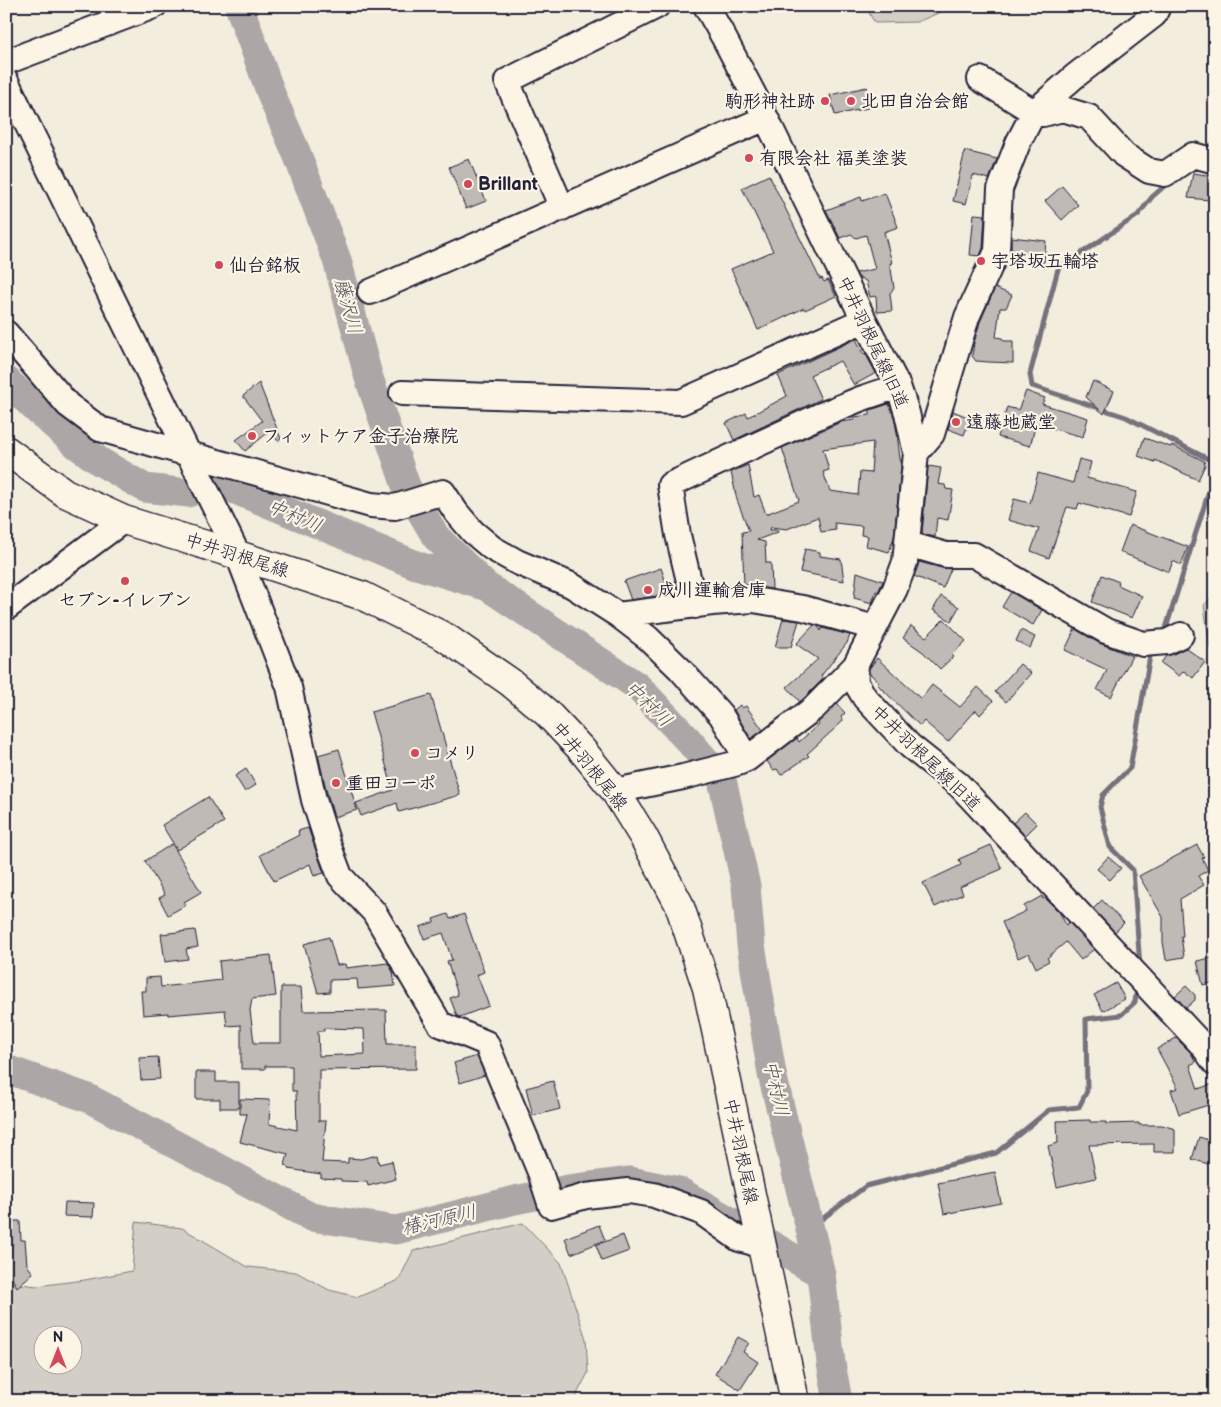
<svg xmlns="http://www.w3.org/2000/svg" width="1221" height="1407" font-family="'Balsamiq Sans','Klee One',sans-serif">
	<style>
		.green { fill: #d4cfc6; stroke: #7b7880; fill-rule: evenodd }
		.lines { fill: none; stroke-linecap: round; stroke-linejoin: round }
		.stream { stroke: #75727b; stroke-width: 5 }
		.river { stroke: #aca7a6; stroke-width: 29 }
		.building { fill: #bfbab6; stroke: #22223b; fill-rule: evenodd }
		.minor-casing { stroke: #22223b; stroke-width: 28 }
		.major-casing { stroke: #22223b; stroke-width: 31 }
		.minor { stroke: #fcf5e5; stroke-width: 24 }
		.major { stroke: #fcf5e5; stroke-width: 28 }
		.poi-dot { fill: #d1495b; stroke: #fcf5e5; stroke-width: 2 }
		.labels { text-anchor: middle; stroke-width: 4.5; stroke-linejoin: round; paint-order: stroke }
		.poi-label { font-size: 18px; font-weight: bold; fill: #22223b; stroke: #fcf5e5; text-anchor: start }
		.street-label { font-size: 18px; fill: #22223b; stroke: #fcf5e5 }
		.water-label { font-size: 19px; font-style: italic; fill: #525160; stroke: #fcf5e5 }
	</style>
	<rect width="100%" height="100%" fill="#f3edde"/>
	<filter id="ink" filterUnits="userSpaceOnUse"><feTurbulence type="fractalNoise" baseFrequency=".02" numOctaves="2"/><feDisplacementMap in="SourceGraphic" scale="10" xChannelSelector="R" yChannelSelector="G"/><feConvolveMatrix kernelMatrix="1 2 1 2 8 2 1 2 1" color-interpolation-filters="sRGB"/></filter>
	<g filter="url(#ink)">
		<path class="green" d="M865,6H955L917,22L875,23Z
			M1215,594V648L1210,649L1204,605Z
			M136,1222L182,1228L248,1267L296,1272L329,1290L358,1297L399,1280L413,1251L523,1223L561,1263L586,1339L588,1373L578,1392L576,1401H6V1282L37,1286L85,1280L132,1271ZM42,1334H72V1364H42Z"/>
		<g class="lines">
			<path class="stream" d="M1204,151L1215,142
				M1162,635L1166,628L1213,478L1212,461L1126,417L1032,386L1030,374L1058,269L1138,215L1152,197L1169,182
				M1140,967L1133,870L1110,847L1100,807L1103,795L1130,768L1150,656L1153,651
				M810,1228L866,1186L996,1153L1049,1110L1079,1107L1087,1091L1086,1019L1121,1015L1135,1002L1137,988"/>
			<path class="river" d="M239,6L273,99L297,154L337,260L368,375L406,486L436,537L484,584
				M6,380L36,409L77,445L99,461L145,488L188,493L209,485L226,486L416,565L488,587L637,686L689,741L722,780L746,886L751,945L772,1074L821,1274L831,1363L838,1401
				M6,1069L88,1098L311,1217L396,1230L515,1200L569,1189L630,1181L679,1191L821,1274"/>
		</g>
		<path class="building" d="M867,87L872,107L835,115L830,95Z
			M965,151L997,159L989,179L973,175L966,204L953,201Z
			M469,159L486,201L466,209L449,167Z
			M1193,173L1213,176L1209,200L1188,198Z
			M769,175L820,279L822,278L824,282L828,280L836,296L805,310L804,308L758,330L731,269L773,251L742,188Z
			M1062,186L1078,205L1062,220L1045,201Z
			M885,193L898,227L884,232L892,263H890L894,288L890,293L892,311L877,312L876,296L870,297L866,281L858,277L856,273L875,269L866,235L856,238L851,234L840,238L826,210L861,197L862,201Z
			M974,214L985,215L983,248L980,256L970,255Z
			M1011,237L1046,241L1044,262L1037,264L1022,263L1019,259L1009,258L1011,252Z
			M995,288L1012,295L1006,308H1000L996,337L1002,338L1004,341H1013V363L989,362L976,361L972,356L974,343L980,322Z
			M856,339L863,354L865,353L876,373L854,385L840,361L810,375L821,399L734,440L726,423L746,413L748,417L787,396L778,375Z
			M1093,381L1114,391L1104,414L1086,397Z
			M259,383L281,439L278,441L270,431L245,451L236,440L262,421L243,396Z
			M1026,391L1045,398L1042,404L1088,418L1083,437L1036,424L1030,446L998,437L1007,407L1018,410Z
			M889,404L894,417L897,433L901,467L894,537L889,552L866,546L868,536L861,535L862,526L834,523L836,530L821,532L818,517L787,529L771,527L770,530H777L778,532L757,540L765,542L766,563H771L772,589L757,587V584L744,585L742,532L749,531L737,500L731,472L748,465L754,497L759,495L766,514L799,501L782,448L841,422L854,420V417L870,415V410ZM873,442L871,473L860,472L858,495L830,491L823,472L829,470L823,449Z
			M953,411L970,418L964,435L948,429Z
			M1144,438L1171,447L1172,445L1204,461L1205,465L1198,480L1155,460V462L1138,456Z
			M1079,459L1091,462L1087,478L1137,492L1129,517L1079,503L1077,509L1067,507L1049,558L1031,551L1039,529L1008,520L1014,499L1030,503L1038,473L1073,483Z
			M928,466L941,468L938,484L945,485L946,489L953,490L948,520L937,518L935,537L922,534Z
			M1130,525L1188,547L1181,565L1173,561L1169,572L1120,552Z
			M805,549L820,552V556L841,559L844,581L800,572Z
			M919,562L942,568L951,569L943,588L914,576Z
			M661,568L670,594L631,600L624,581Z
			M857,572L883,581L878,592L876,591L872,603L854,598Z
			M1102,575L1119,582L1118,585L1142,596L1132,618L1092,602Z
			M1011,592L1042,610L1033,625L1002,607Z
			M941,596L959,607L951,621L933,610Z
			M783,619L799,621L791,647H775Z
			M944,619L966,641L951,655L953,657L940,669L923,652L903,638L911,626L926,637Z
			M814,625L818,626L821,631L822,628L850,635L847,643L821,676L823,679L800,702L787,687L818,659L796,644Z
			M1075,629L1099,643L1132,656L1111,697L1097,690L1107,670L1065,650Z
			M1021,630L1035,637L1030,648L1016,641Z
			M1186,648L1205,662L1193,678L1184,671L1179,676L1161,663L1166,656L1173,654Z
			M877,658L921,699L932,685L960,707L978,687L993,701L980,715L976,710L948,742L924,721L920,726L877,684L879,682L869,673V669Z
			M1020,664L1031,673L1006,702L995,692Z
			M431,695L460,795L399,812L397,803L361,816L356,803L393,790L371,712Z
			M837,704L845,713L841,717L843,721L807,754L809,756L781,775L777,769L773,770L767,761L797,738L799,742L819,724L818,722Z
			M740,705L742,708L746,706L763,730L751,739L734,710Z
			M339,749L357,810L334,817L326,789L318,755Z
			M246,769L256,785L245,792L235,776Z
			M208,797L224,822L177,850L162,825Z
			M1025,812L1037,824L1025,836L1013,823Z
			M308,828L324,873L314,876L310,864L274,881L260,855L299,835L298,831Z
			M172,844L201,892L184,902L186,905L168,915L159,898L165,895L145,861Z
			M991,845L1002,869L960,887L963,894L935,907L923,883L961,865L959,859Z
			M1197,845L1204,857L1202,858L1208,870L1198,876L1204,885L1180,899L1183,936H1181L1184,957L1166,960L1163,942V917L1139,876Z
			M1108,857L1121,868L1110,880L1097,869Z
			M1042,896L1043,899L1045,898L1060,913L1066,925L1069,922L1094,949L1081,960L1066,942L1047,958L1049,961L1036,968L1029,953L1018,958L1002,922L1026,911L1024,906Z
			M1102,900L1124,923L1115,932L1093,909Z
			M448,914L450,919L464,914L484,972L477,975L489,1006L460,1017L457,1016L450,998L458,995L447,961L452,960L443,933L424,939L420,927L434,922L433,919Z
			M195,930L198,947L186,949L188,959L165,962L161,934Z
			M329,937L337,965L345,964L346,968L388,963L393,972L395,986L358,989L357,979L330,980V992L318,993L304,944Z
			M271,955L276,996L252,999L250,1010L254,1043H281V987H301L303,1011L386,1010L387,1044H416V1069L319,1070V1121H326L322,1162L348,1163V1158L361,1159L377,1155L379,1164L392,1161L396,1179L368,1186L367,1182L341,1181V1179L321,1178V1174L288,1169V1166L285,1165L288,1154L240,1142L247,1114H240V1099L270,1100L269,1124L297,1130L296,1091H292V1066H265V1069H241V1025L227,1026L225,1010L168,1015V1013L143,1015L141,991H146V978L160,977L161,987L221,980L219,961ZM324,1028L364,1029L365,1054L319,1056L318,1031H324Z
			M1215,957V982L1203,985L1197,961Z
			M1116,983L1125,999L1103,1011L1094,995Z
			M1186,986L1195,995V1000L1186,1008L1175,996Z
			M1176,1038L1191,1053L1196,1062L1190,1065L1198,1089L1215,1083V1103L1179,1114L1171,1090L1178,1088L1157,1049Z
			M477,1056L485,1075L460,1083L454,1063Z
			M158,1057L160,1079L141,1080L139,1058Z
			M196,1072H216V1082H239V1108H220V1099H196Z
			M553,1081L560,1109L533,1116L526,1088Z
			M1090,1120V1122H1106V1124L1139,1123V1125H1162L1175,1129V1152H1154V1144L1089,1145L1096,1178L1057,1187L1048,1146L1058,1143L1057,1121Z
			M1199,1137L1215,1142V1161L1210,1159L1208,1164L1192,1159Z
			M995,1172L1001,1203L944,1214L938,1183Z
			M65,1202L94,1203L93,1217L64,1216Z
			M6,1221H20L21,1240H25L27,1265L33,1273L17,1287L6,1268Z
			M599,1225L605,1240L571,1254L565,1238Z
			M623,1235L629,1251L602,1261L596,1245Z
			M738,1337L749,1343L743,1352L758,1362L740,1390L715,1374Z"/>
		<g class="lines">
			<defs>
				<path id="minor" d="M706,6L723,36L766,118L864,320L898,386L907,413L916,453L905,562L895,589L855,666L856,683L865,698L910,746L959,785L1203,1046L1215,1063
					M6,62L154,6
					M980,79L1034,112L1043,114L1063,109L1089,117L1124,155L1149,171L1165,174L1193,155L1215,161
					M6,81L238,555L289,687L314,800L328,844L340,876L374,912L440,1024L486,1043L540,1172L551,1206L586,1196L628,1191L654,1195L701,1212L739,1239L761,1245
					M562,208L507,81L657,6
					M370,292L766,118
					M6,333L68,405L100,429L371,505L395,507L443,492L456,512L473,532L492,548L517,562L571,585L618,615L648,638L680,669L721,715L747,759
					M402,393L681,402L864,320
					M916,453L932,434L967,317L997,251L1000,189L1018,143L1034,112L1075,76L1154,15L1158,6
					M908,544L946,555H974L1106,631L1143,644L1167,642L1181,635
					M695,606L678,535L670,485L821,415L860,399L898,386
					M6,608L124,520
					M618,615L712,603L753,600L803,608L875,628
					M615,791L683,777L738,763L747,759L814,708L855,666"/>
				<path id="major" d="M6,450L65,493L124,520L238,555L363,596L445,637L510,682L547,713L582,750L615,791L643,836L679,904L707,988L795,1401"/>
			</defs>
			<use href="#minor" class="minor-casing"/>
			<use href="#major" class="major-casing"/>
			<use href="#minor" class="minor"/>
			<use href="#major" class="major"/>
		</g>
	</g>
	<g class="poi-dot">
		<circle cx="825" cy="101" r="5"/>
		<circle cx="851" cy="101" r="5"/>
		<circle cx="749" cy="158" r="5"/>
		<circle cx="468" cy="184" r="5"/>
		<circle cx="981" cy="261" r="5"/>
		<circle cx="219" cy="265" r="5"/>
		<circle cx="956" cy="422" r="5"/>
		<circle cx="252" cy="436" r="5"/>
		<circle cx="125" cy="581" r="5"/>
		<circle cx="648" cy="590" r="5"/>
		<circle cx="415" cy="753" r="5"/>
		<circle cx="336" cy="783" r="5"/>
	</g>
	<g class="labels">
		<g class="poi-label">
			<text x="815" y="107" text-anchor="end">駒形神社跡</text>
			<text x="861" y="107">北田自治会館</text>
			<text x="759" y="164">有限会社 福美塗装</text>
			<text x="478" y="190">Brillant</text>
			<text x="991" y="267">宇塔坂五輪塔</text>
			<text x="229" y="271">仙台銘板</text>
			<text x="966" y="428">遠藤地蔵堂</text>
			<text x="262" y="442">フィットケア金子治療院</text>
			<text x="658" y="596">成川運輸倉庫</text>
			<text x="125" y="606" text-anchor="middle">セブン-イレブン</text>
			<text x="425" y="759">コメリ</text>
			<text x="346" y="789">重田コーポ</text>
		</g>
		<g class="street-label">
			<text transform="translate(873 342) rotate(65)" y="6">中井羽根尾線旧道</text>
			<text transform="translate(237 555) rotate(18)" y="6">中井羽根尾線</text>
			<text transform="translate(926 758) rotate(44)" y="6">中井羽根尾線旧道</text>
			<text transform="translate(590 766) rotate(51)" y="6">中井羽根尾線</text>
			<text transform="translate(741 1151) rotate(78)" y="6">中井羽根尾線</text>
		</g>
		<g class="water-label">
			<text transform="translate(349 306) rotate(75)" y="7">藤沢川</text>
			<text transform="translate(295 515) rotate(23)" y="7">中村川</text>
			<text transform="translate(649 703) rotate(44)" y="7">中村川</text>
			<text transform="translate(777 1088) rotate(78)" y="7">中村川</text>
			<text transform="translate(439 1219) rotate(-13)" y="7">椿河原川</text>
		</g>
	</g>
	<rect width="1221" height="1407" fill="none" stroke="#fcf5e5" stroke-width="25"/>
	<rect x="12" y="12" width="1196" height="1382" fill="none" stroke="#22223b" stroke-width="2" filter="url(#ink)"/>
	<g transform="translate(58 1350)"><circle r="24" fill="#fcf5e5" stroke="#a5a1a1"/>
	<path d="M0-4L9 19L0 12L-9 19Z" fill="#d1495b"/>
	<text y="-8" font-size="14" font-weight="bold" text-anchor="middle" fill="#22223b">N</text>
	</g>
</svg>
